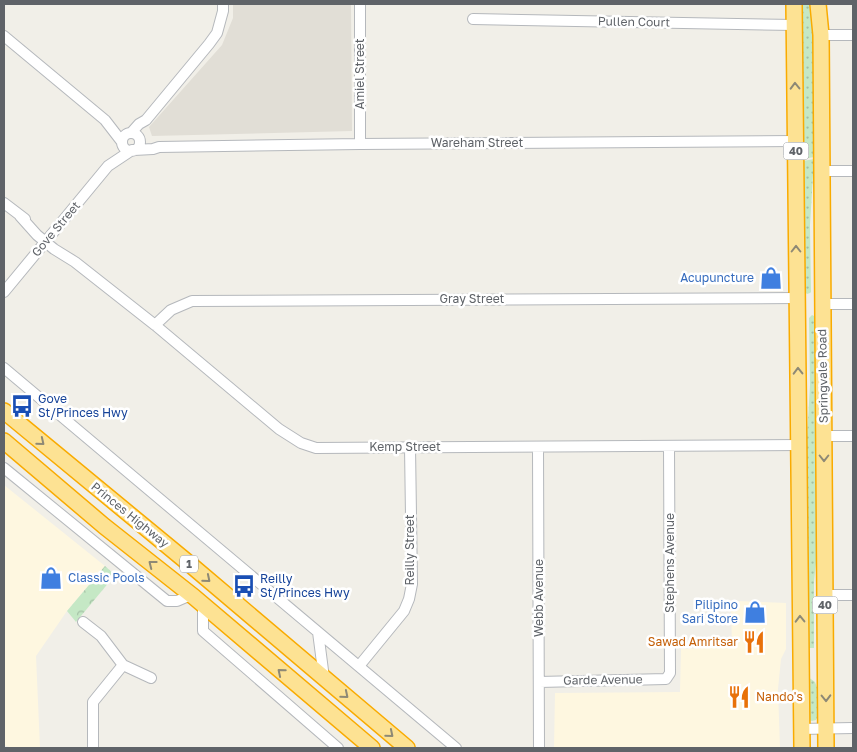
<svg xmlns="http://www.w3.org/2000/svg" width="857" height="752" font-family="'Golos Text',sans-serif">
	<style>
		.commercial { fill: #fef7e0 }
		.education { fill: #e1ded6 }
		.grass { fill: url(#grass-dots) }
		.park { fill: url(#park-crowns) }
		.lines { fill: none; stroke-linecap: round; stroke-linejoin: round }
		.minor-casing { stroke: #b5b8bc; stroke-width: 12 }
		.highway-casing { stroke: #f9ab00; stroke-width: 18 }
		.minor { stroke: #fff; stroke-width: 10 }
		.highway { stroke: #fde293; stroke-width: 15 }
		.oneway { stroke: #8e8975 }
		.labels { text-anchor: middle; stroke-width: 5; stroke-linejoin: round; paint-order: stroke }
		.shield { fill: #fff; stroke: #8f9295; stroke-width: 1 }
		.shield-label { font-size: 11px; font-weight: bold; fill: #5f6368 }
		.street-label { font-size: 12px; fill: #5f6368; stroke: #fff }
		.shop-label { font-size: 12px; fill: #366cbe; stroke: #fff; text-anchor: end }
		.transit-label { font-size: 12px; fill: #164399; stroke: #fff; text-anchor: start }
		.food-label { font-size: 12px; fill: #c56008; stroke: #fff; text-anchor: end }
	</style>
	<defs>
		<pattern id="grass-dots" width="8" height="8" patternUnits="userSpaceOnUse" patternTransform="scale(1.25)"><rect width="8" height="8" fill="#c5e8c5"/><path d="M2 2h.1M6 6h.1" fill="none" stroke="#a3c0a4" stroke-width="1.8" stroke-linecap="round"/></pattern>
		<pattern id="park-crowns" width="20" height="18" patternUnits="userSpaceOnUse" patternTransform="scale(1.25)"><rect width="20" height="18" fill="#c5e8c5"/><path d="M2 6a3 3 0 1 1 6 0M12 15a3 3 0 1 1 6 0" fill="none" stroke="#a3c0a4"/></pattern>
	</defs>
	<rect width="100%" height="100%" fill="#f1efe8"/>
	<path class="commercial" d="M4,485L105,566L67,611L36,656L40,748H12L4,745Z
		M737,601L786,603V649L781,659L778,689L780,748H554L555,693L680,692L681,649L732,647L731,605Z"/>
	<path class="education" d="M233,4H351L352,131L152,136L149,127L222,45L233,18Z"/>
	<path class="grass" d="M801,4H812L813,16L814,157L803,159Z
		M814,159L810,225L811,292L810,293L807,294L805,292L804,288L803,161Z
		M812,315L814,316L816,319L818,543L814,582V648H808L806,456L810,385L809,318Z
		M808,677L815,682L819,693V715L816,720L812,721L809,720Z"/>
	<path class="park" d="M105,566L115,575L76,622L67,611Z"/>
	<g class="lines">
		<defs>
			<path id="minor" d="M360,4V144
				M473,19L794,25
				M821,35H853
				M4,36L105,120L122,142
				M131,133L139,124L146,120L209,44L217,33L223,11V4
				M122 142a9 9 0 1 1 18 0a9 9 0 1 1-18 0Z
				M134,150L153,149L159,147L360,144L795,141
				M821,171H853
				M4,203L25,219
				M20,216L37,235L54,249L75,262L155,325L279,429L301,443L316,448L799,445
				M4,292L108,166L132,150
				M822,304H853
				M155,325L171,310L192,301L797,298
				M4,368L456,748
				M824,436H853
				M538,447L539,748
				M4,468L167,601H177L191,595
				M825,595H853
				M203,605V631L338,748
				M83,622L101,636L123,665L93,702V748
				M318,632L324,678
				M123,665L151,678
				M359,666L404,611L409,599L412,584L410,447
				M539,682L666,679L670,673L669,446
				M801,729L853,728"/>
			<path id="highway" d="M794,4L802,748
				M818,4L821,35L826,748
				M4,411L192,566L407,748
				M4,441L104,526L194,597L372,748"/>
		</defs>
		<use href="#minor" class="minor-casing"/>
		<use href="#highway" class="highway-casing"/>
		<use href="#minor" class="minor"/>
		<use href="#highway" class="highway"/>
	</g>
	<defs><path id="oneway-chevron" d="M-2-3.5L2.5 0L-2 3.5" fill="none" stroke-width="1.6" stroke-linecap="round" stroke-linejoin="round" transform="scale(1.25)"/></defs>
	<g class="oneway">
		<use href="#oneway-chevron" transform="translate(795 86) rotate(-91)"/>
		<use href="#oneway-chevron" transform="translate(796 249) rotate(-90)"/>
		<use href="#oneway-chevron" transform="translate(798 371) rotate(-91)"/>
		<use href="#oneway-chevron" transform="translate(41 442) rotate(39)"/>
		<use href="#oneway-chevron" transform="translate(824 458) rotate(90)"/>
		<use href="#oneway-chevron" transform="translate(152 564) rotate(-142)"/>
		<use href="#oneway-chevron" transform="translate(207 579) rotate(40)"/>
		<use href="#oneway-chevron" transform="translate(800 619) rotate(-91)"/>
		<use href="#oneway-chevron" transform="translate(281 672) rotate(-140)"/>
		<use href="#oneway-chevron" transform="translate(345 695) rotate(40)"/>
		<use href="#oneway-chevron" transform="translate(826 698) rotate(89)"/>
		<use href="#oneway-chevron" transform="translate(390 734) rotate(40)"/>
	</g>
	<defs>
		<symbol id="shop-bare" viewBox="-9 -9 18 18"><path d="M-5-2.5h2.3a2.7 3.5 0 0 1 5.4 0H5L5.5 6h-11ZM-1.5-2.5h3a1.5 2.3 0 0 0-3 0Z" fill="#3f7fe0" stroke="#fff" stroke-width="2.5" paint-order="stroke"/></symbol>
		<symbol id="bus-bare" viewBox="-9 -9 18 18"><path d="M-5-6H5V4H4V6H2V4H-2V6H-4V4H-5ZM-3.5-4V0h7V-4ZM-3.5 1.2v1.5H-2V1.2ZM2 1.2v1.5H3.5V1.2Z" fill="#1a4fb4" stroke="#fff" stroke-width="2.5" paint-order="stroke"/></symbol>
		<symbol id="restaurant-bare" viewBox="-9 -9 18 18"><path d="M-5-6h1v4h1v-4h1v4h1v-4h1v5L-1.5 .5V6h-2V.5L-5-1ZM5-6V6H3V1.5H1.5Q1.5-4 5-6Z" fill="#e8710a" stroke="#fff" stroke-width="2.5" paint-order="stroke"/></symbol>
	</defs>
	<g fill-rule="evenodd">
		<use href="#shop-bare" x="755" y="262" width="32" height="32"/>
		<use href="#bus-bare" x="6" y="390" width="32" height="32"/>
		<use href="#shop-bare" x="35" y="562" width="32" height="32"/>
		<use href="#bus-bare" x="228" y="570" width="32" height="32"/>
		<use href="#shop-bare" x="739" y="596" width="32" height="32"/>
		<use href="#restaurant-bare" x="738" y="626" width="32" height="32"/>
		<use href="#restaurant-bare" x="723" y="681" width="32" height="32"/>
	</g>
	<g class="labels">
		<g class="shield">
			<rect x="783.5" y="142.5" width="25" height="17" rx="4"/>
			<rect x="180" y="555.5" width="18" height="17" rx="4"/>
			<rect x="812.5" y="596.5" width="25" height="17" rx="4"/>
		</g>
		<g class="shield-label">
			<text x="796" y="155">40</text>
			<text x="189" y="568">1</text>
			<text x="825" y="609">40</text>
		</g>
		<g class="street-label">
			<text transform="translate(634 22) rotate(1)" y="4">Pullen Court</text>
			<text transform="translate(360 74) rotate(-90)" y="4">Amiel Street</text>
			<text x="477" y="147">Wareham Street</text>
			<text transform="translate(56 229) rotate(-50)" y="4">Gove Street</text>
			<text x="472" y="303">Gray Street</text>
			<text transform="translate(823 376) rotate(-91)" y="4">Springvale Road</text>
			<text x="405" y="451">Kemp Street</text>
			<text transform="translate(130 515) rotate(39)" y="4">Princes Highway</text>
			<text transform="translate(410 550) rotate(-90)" y="4">Reilly Street</text>
			<text transform="translate(670 563) rotate(-90)" y="4">Stephens Avenue</text>
			<text transform="translate(539 598) rotate(-90)" y="4">Webb Avenue</text>
			<text transform="translate(603 680) rotate(-1)" y="4">Garde Avenue</text>
		</g>
		<g class="shop-label">
			<text x="754" y="282">Acupuncture</text>
			<text x="68" y="582" text-anchor="start">Classic Pools</text>
			<text x="738" y="609">Pilipino<tspan x="738" dy="14">Sari Store</tspan></text>
		</g>
		<g class="transit-label">
			<text x="38" y="403">Gove<tspan x="38" dy="14">St/Princes Hwy</tspan></text>
			<text x="260" y="583">Reilly<tspan x="260" dy="14">St/Princes Hwy</tspan></text>
		</g>
		<g class="food-label">
			<text x="738" y="646">Sawad Amritsar</text>
			<text x="756" y="701" text-anchor="start">Nando's</text>
		</g>
	</g>
	<rect width="857" height="752" fill="none" stroke="#5f6368" stroke-width="10"/>
</svg>
